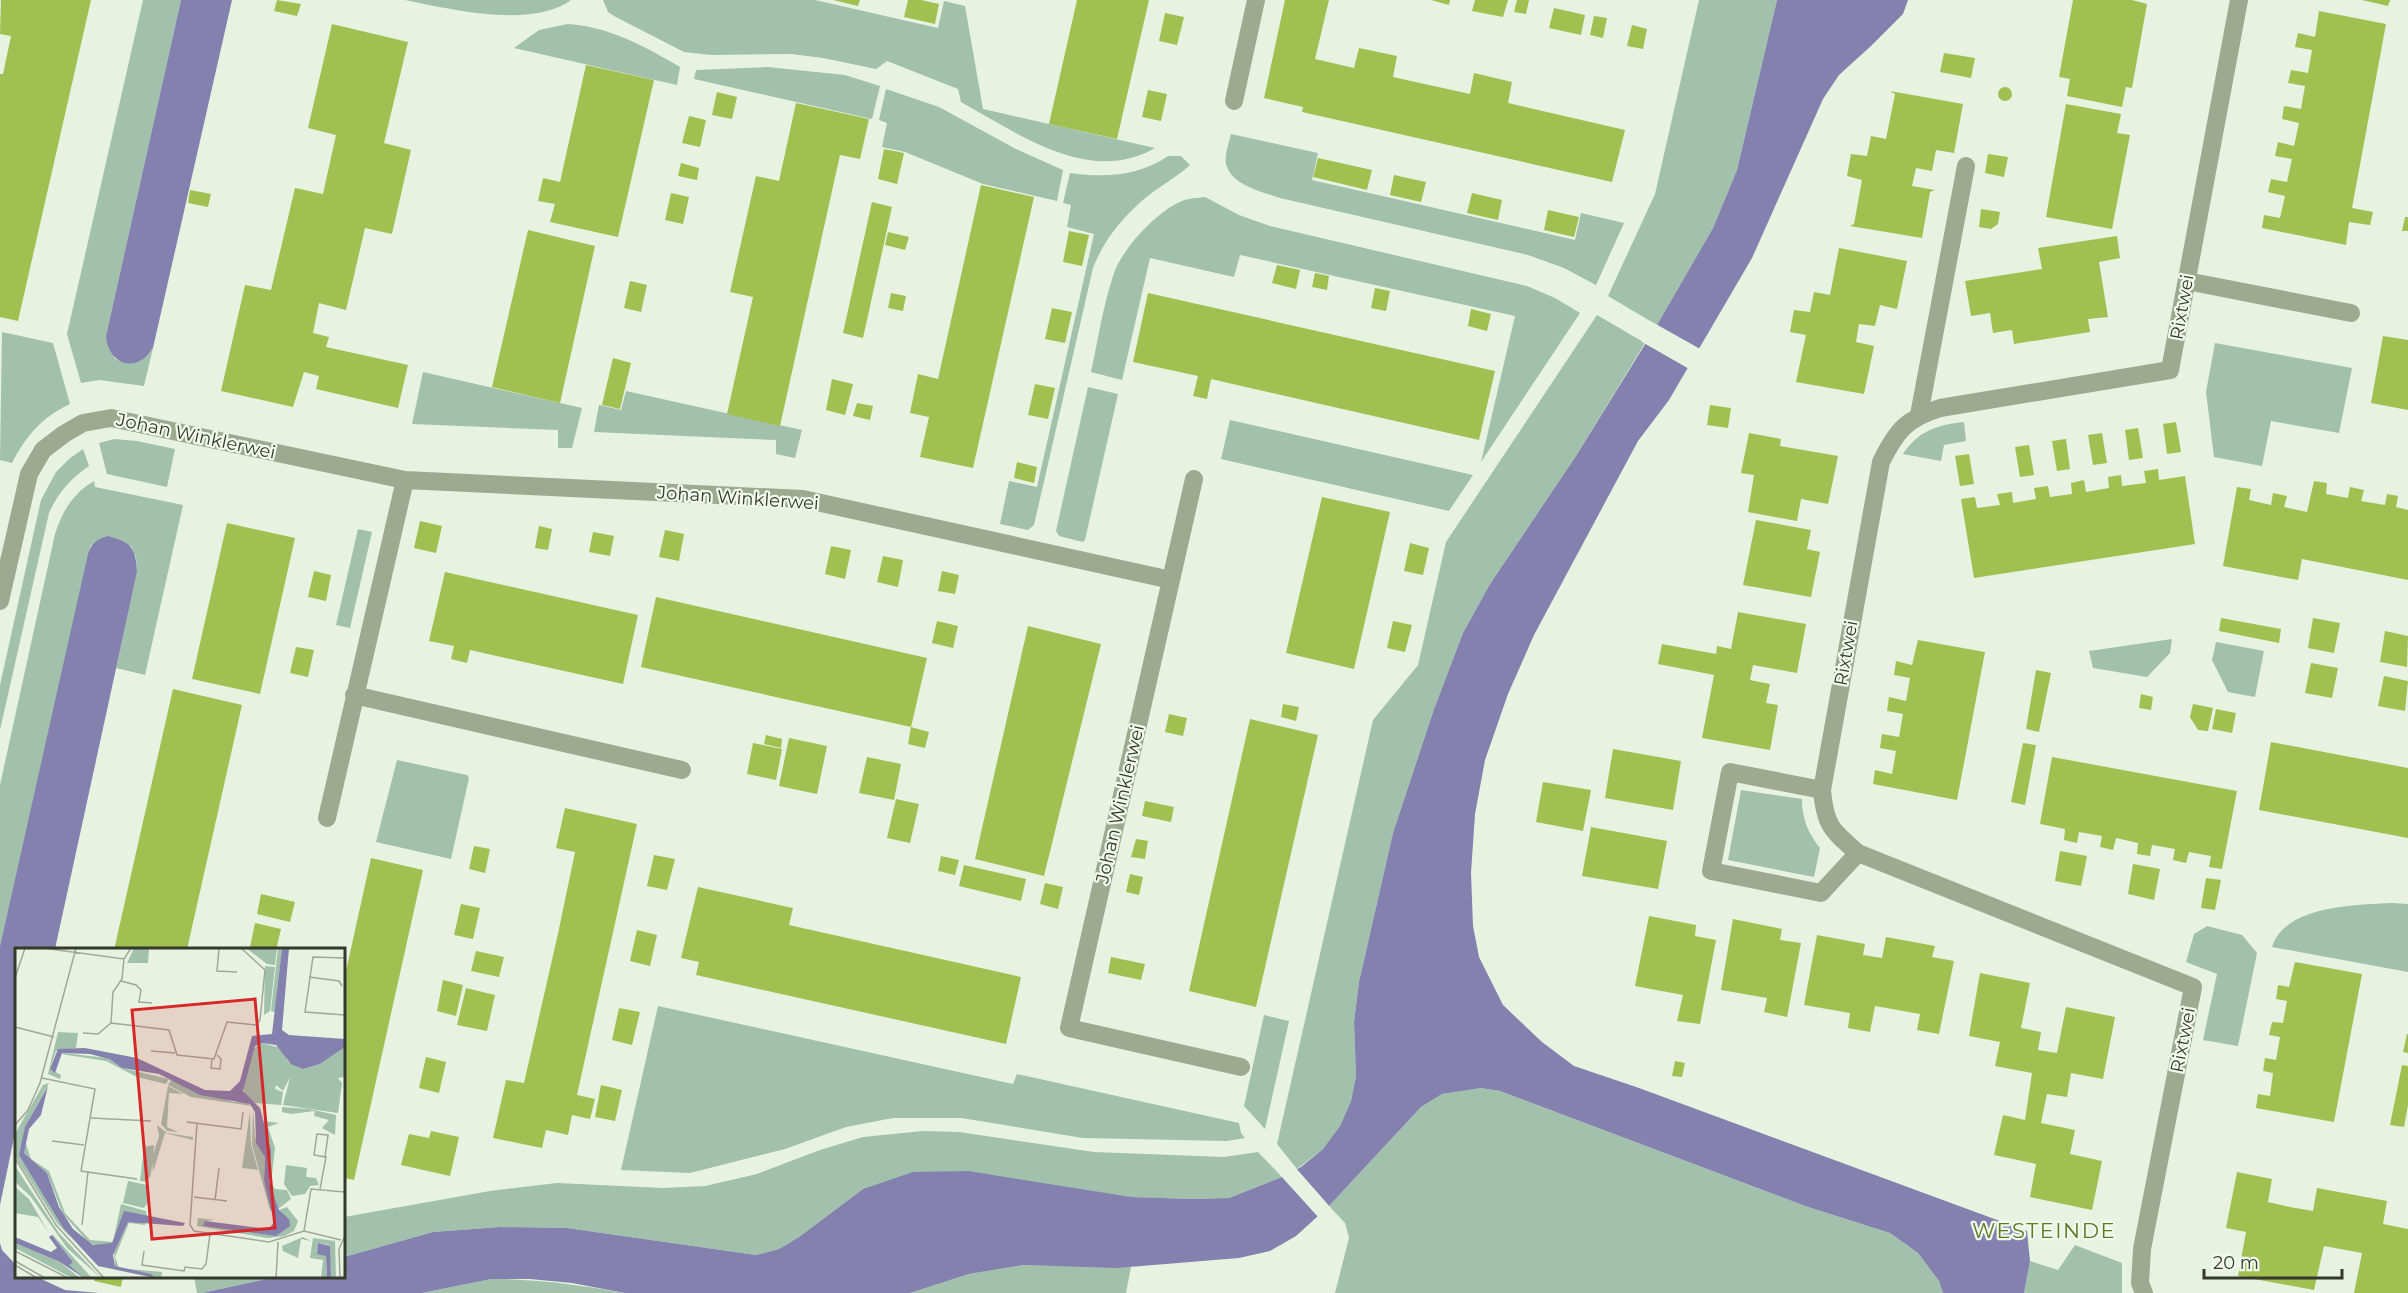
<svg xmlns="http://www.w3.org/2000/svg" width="2408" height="1293" font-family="Montserrat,sans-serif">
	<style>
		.green { fill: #a1c1ad }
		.water { fill: #8581ae }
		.pier { fill: #e8f2e1 }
		.building { fill: #a0c151 }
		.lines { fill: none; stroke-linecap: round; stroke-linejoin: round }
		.minor { stroke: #9daa90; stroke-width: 18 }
		.labels { text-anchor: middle; stroke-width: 4.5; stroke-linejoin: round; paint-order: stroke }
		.street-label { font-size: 18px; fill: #34392b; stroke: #f2faed }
		.quarter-label { font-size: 21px; letter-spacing: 1.5px; fill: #617925; stroke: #f2faed }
		.inset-road { fill: none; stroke: #a0a898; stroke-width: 1.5 }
		.view { fill: #d62828; fill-opacity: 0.15; stroke: #d62828; stroke-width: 3 }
		.inset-edge { fill: none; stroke: #34392b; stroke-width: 3 }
	</style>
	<rect width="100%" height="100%" fill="#e8f2e1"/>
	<path class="green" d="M143,0H181L106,336L115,359C135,365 139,363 153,348L144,386L99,380L81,383L67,334Z
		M405,0H571C533,29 449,9 405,0Z
		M603,0H815L938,28L944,1L965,6L983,109L1155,148C1090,186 1017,133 961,102L958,89L887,61L876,69L823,58L791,54L711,55L684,52L614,16L608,12Z
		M1699,0H1777L1737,170L1713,228L1657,325L1608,296L1655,194Z
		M568,24C610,27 644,46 680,67L677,85L514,48L539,30Z
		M768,67L845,75L880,86L872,119L694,79L696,70Z
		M886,89L939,107L1016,149L1063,170L1057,201L983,184L905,152L882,147L887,123L879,120Z
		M1231,134L1318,153L1312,180L1575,240L1581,213L1624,223L1596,285L1564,268L1528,255L1280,198C1263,192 1234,186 1227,167C1223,158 1229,143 1231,134Z
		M1168,156H1181L1190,165C1176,178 1158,187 1144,199C1121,219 1104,240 1093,268L1034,525L1028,530L1000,524L1009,481L1037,487L1094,234L1067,227L1071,205L1063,203L1070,173C1105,178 1139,176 1168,156Z
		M1205,197L1239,215L1270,226L1527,286L1555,298L1580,313L1481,462L1515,316L1240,255L1234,277L1150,258L1122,380L1091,372C1098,340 1103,305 1114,273C1123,248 1157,211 1182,201C1189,198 1198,198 1205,197Z
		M1597,315L1645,343L1576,456L1490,584L1463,633L1434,709L1393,833L1359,982L1354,1022L1356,1076L1351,1101L1340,1126L1323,1149L1297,1169L1277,1144L1373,720L1418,665L1446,542Z
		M2,332L53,343L70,404C42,417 26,436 12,463L0,460Z
		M2215,343L2352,368L2339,433L2271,421L2262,466L2214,457L2206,392Z
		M423,372L582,408L572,448H558V430L412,424Z
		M1088,387L1118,394L1085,540L1083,542L1059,536L1056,531Z
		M626,391L802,430L795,458L776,454V440L594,432L599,405L621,410Z
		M1230,420L1473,475L1449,511L1221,459Z
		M1964,422L1966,441L1944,445L1941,461L1903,454C1918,431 1937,425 1964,422Z
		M114,439L137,441L175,449L167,487L107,474L99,443Z
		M83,449L89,466C70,479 58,493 49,513L0,730V685L41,500L56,472L69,459Z
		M94,481L95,487L183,505L145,675L116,668L137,572L136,557L131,546L91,545L0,946V785L55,534C62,512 73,493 94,481Z
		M358,529L372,532L350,628L336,625Z
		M2172,639L2170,653L2147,677L2093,668L2089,651Z
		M2216,642L2264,651L2255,697L2228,692L2212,660Z
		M397,760L467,775L469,778L451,859L376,842Z
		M1741,790L1802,799C1802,819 1808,833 1820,848L1814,877L1728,860Z
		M2392,903L2408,904V972L2272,947C2285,905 2356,905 2392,903Z
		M2207,926L2242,935L2257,953L2238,1046L2203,1040L2217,974L2186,962L2194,934Z
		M658,1006L1013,1084L1017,1074L1239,1123L1241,1133L1245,1138L1227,1141L1083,1138L961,1118H893L846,1127L785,1149L690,1173L621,1170Z
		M1264,1015L1289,1021L1265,1129L1244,1106Z
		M1481,1088L1500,1091L1808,1207L1890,1233L1918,1253L1939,1281L1943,1293H1335L1349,1238L1345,1223L1329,1206L1421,1107L1442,1094Z
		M923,1131L959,1132L1094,1152L1224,1157L1258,1152L1282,1177L1229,1198L1192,1199L863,1189L799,1237L779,1249L756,1255L567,1228L500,1227L433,1232L344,1257V1217L490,1191L557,1183L663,1188L705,1186L757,1174L820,1150L863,1137Z
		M2075,1245L2122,1263V1293H2024L2030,1261L2058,1270Z
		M1024,1265L1131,1267L1126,1293H910L969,1274Z
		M194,1277H276L202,1293H197Z
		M491,1279C537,1279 580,1285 625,1293H422Z"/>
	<path class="water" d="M181,0H232L153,348C150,351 147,357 143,359C124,372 107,355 106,336Z
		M1777,0H1908L1903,14L1871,46L1839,75L1823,99L1752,258L1669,400L1638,441L1534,635L1508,694L1485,760L1475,814L1471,873L1473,926L1479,957L1503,1005L1542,1042L1574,1066L1639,1088L2027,1231L2030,1261L2024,1293H1943L1939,1281L1918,1253L1890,1233L1808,1207L1500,1091L1481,1088L1442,1094L1421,1107L1329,1206L1296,1236L1270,1251L1239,1258L1117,1268L1024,1265L969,1274L910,1293H625L572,1283L530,1279H491L422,1293H202L276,1277L344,1276V1257L433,1232L500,1227L567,1228L756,1255L779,1249L799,1237L863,1189L913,1172L968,1171L1131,1197L1192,1199L1229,1198L1282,1177L1301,1167L1323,1149L1340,1126L1351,1101L1356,1076L1354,1022L1359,982L1393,833L1434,709L1463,633L1490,584L1576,456L1657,325L1713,228L1737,170Z
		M107,536C131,542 136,547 137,572L55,949L16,950V1128L0,1205V946L88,554C92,543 96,540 107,536Z
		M0,1243L2,1250L16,1265V1276L37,1277L65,1290L99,1293H0Z"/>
	<path class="pier" d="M1654,323L1702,350L1691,370L1642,342Z
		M1295,1167L1331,1208L1319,1218L1280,1175Z"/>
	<path class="building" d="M1,0H91L18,321L0,317V74H3L11,36L0,34Z
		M277,0L301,4L297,16L274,11Z
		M833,0H860L858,6Z
		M908,0H921L939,4L935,24L904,17Z
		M1077,0H1149L1117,139L1049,124Z
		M1285,0H1329L1315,59L1354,68L1359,48L1397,56L1393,77L1470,94L1474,73L1512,82L1508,103L1625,130L1612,182L1302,112L1303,107L1264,98Z
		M1431,0H1450L1449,5Z
		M1475,0H1508L1503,17L1472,11Z
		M1517,0H1529L1526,14L1514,12Z
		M2073,0H2132L2147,4L2132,88L2126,87L2122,107L2067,96L2070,79L2059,77Z
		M2362,0H2390L2388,6Z
		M1554,8L1585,15L1581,35L1549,28Z
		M2319,11L2386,24L2352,208L2373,212L2370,225L2349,222L2346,245L2262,228L2264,215L2280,218L2285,196L2268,192L2271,179L2287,182L2292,159L2275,156L2278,142L2294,146L2299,123L2282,119L2284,106L2301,109L2305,86L2288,83L2291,70L2308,73L2312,50L2295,47L2298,33L2315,37Z
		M1165,13L1184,17L1177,45L1159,41Z
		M1594,16L1607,18L1603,38L1590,35Z
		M332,24L408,42L384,143L411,150L392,234L365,228L346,310L319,303L313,333L329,337L326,347L408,365L398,408L316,389L319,376L304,372L293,407L221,391L245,285L271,290L295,188L323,194L336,135L308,128Z
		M1632,25L1647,29L1643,49L1627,46Z
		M1944,53L1975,58L1971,78L1940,72Z
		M586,65L654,80L618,237L550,222L555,204L538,201L543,178L560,182Z
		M1998 94a7 7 0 1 1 14 0a7 7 0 1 1-14 0Z
		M1148,90L1167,94L1161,121L1142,117Z
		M1890,91L1963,104L1954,153L1936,150L1932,171L1916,168L1912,186L1935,190L1930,192L1922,238L1850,226L1854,224L1862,180L1847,176L1851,154L1867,156L1871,136L1886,139L1895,94Z
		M717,92L737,97L732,119L712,115Z
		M796,103L869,119L860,159L840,155L780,426L727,414L753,297L730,292L756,176L779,181Z
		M2066,104L2121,114L2117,133L2130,135L2112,229L2046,217Z
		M689,116L706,120L700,147L682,143Z
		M884,149L904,153L897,184L878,179Z
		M1988,154L2008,157L2004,177L1985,173Z
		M1318,158L1372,170L1367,190L1313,177Z
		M681,163L699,168L697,180L678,176Z
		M1394,175L1426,182L1421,202L1390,195Z
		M981,185L1034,197L973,468L920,457L929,417L910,413L918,374L938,379Z
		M190,190L211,194L208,207L188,203Z
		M671,193L689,197L683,224L665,220Z
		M1472,193L1502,200L1498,220L1467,213Z
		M872,202L892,207L863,338L843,333Z
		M1981,209L2000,212L1998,224L1991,229L1979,227Z
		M1548,210L1579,217L1574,237L1544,230Z
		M2405,217H2408V231H2402Z
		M528,230L595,246L560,403L492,387Z
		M1069,231L1089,235L1082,266L1063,262Z
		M888,232L909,237L905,250L885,245Z
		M2117,236L2120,258L2099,262L2108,317L2088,319L2090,332L2014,344L2012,330L1993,333L1990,313L1971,316L1965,281L2042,269L2038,248Z
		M1839,248L1907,261L1897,309L1880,305L1875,326L1859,324L1856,342L1874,346L1864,394L1796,382L1806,335L1790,332L1794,310L1810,312L1814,292L1830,295Z
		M1277,265L1300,270L1296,289L1272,283Z
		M1315,273L1329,276L1327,290L1312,287Z
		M630,281L647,285L641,312L624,308Z
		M1375,288L1390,291L1386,311L1371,308Z
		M891,293L906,296L903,311L888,308Z
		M1148,293L1495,371L1479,440L1211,379L1207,399L1193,396L1198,376L1133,362Z
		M1052,308L1072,312L1065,343L1045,339Z
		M1471,309L1491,314L1487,331L1468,326Z
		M2383,336L2408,340V410L2371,403Z
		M613,358L631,363L620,409L602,405Z
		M832,379L853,384L845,415L826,410Z
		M1035,384L1055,388L1048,419L1028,415Z
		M857,403L873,406L870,420L853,416Z
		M1710,405L1731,408L1728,428L1707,425Z
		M2176,422L2181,452L2167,454L2163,424Z
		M2138,428L2143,458L2129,460L2125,430Z
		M1749,433L1781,439L1780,446L1838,456L1828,504L1801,499L1797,521L1748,512L1754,475L1741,473Z
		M2102,433L2107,463L2093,465L2088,435Z
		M2066,439L2070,469L2057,471L2052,441Z
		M2029,445L2034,475L2020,477L2015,447Z
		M1969,454L1974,484L1960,486L1955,456Z
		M1017,462L1037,467L1034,483L1014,478Z
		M2158,469L2159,480L2185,476L2195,544L1974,578L1961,499L1975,497L1977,508L2000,505L1997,494L2012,492L2013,503L2036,499L2034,488L2048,486L2050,497L2072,494L2071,483L2084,480L2086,492L2109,488L2108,477L2121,475L2122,486L2146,483L2144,471Z
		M2314,481L2327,483L2326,494L2348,498L2350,487L2364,490L2361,501L2385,505L2387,494L2398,496L2396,507L2408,510V580L2302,559L2298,580L2223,566L2237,487L2251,489L2249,500L2271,505L2273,493L2287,496L2284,507L2307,512Z
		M1322,497L1390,512L1354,669L1286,653Z
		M1756,520L1811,530L1807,549L1820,552L1811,597L1743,585Z
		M420,521L442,526L436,553L414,548Z
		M227,523L295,538L260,694L192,679Z
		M539,526L552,529L548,550L535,548Z
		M665,530L684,534L679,561L659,557Z
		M593,532L614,536L610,556L589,552Z
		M1410,543L1429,548L1423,575L1404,571Z
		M831,546L851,550L845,579L825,574Z
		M883,556L903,560L898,587L877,582Z
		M314,571L331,575L326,601L308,597Z
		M942,571L959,575L955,594L938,591Z
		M445,572L638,615L623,684L470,650L467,663L451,659L454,646L429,641Z
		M656,597L927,658L911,727L641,667Z
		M1738,612L1806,624L1797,673L1753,665L1750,680L1770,684L1766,703L1778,705L1770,750L1702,738L1714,675L1658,664L1662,644L1716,654L1717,646L1731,649Z
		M2221,618L2281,629L2279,643L2219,631Z
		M2313,618L2340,623L2334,653L2308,648Z
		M937,621L958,626L953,648L932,643Z
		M1393,621L1412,625L1405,652L1387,648Z
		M1028,626L1101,644L1044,876L975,859Z
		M2385,631L2408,636L2407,667L2380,662Z
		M1918,640L1985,652L1957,800L1873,784L1875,770L1892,774L1896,751L1880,748L1882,734L1899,737L1903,714L1887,711L1889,697L1906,701L1910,678L1894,675L1896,661L1912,665Z
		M296,647L314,650L308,677L290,673Z
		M2311,663L2338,668L2332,698L2305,693Z
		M2036,670L2051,673L2039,732L2026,729Z
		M2384,676L2408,681L2405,711L2378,706Z
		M173,689L242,705L190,936L187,950H114Z
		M2141,694L2153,697L2151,710L2139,708Z
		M1283,704L1299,707L1296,721L1281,717Z
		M2193,704L2213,708L2208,731L2198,730L2190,717Z
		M2216,709L2236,713L2232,733L2212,729Z
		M1169,714L1187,718L1183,736L1165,732Z
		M1250,719L1318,735L1256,1007L1189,991Z
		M911,727L929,732L925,748L908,744Z
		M766,735L782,739L781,748L764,744Z
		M789,738L827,746L817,794L779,786Z
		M2271,742L2408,768V838L2259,810Z
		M753,743L782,749L776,780L747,774Z
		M2023,743L2036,745L2025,805L2011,802Z
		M1613,749L1681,761L1673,810L1605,798Z
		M867,757L901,764L894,800L859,793Z
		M2052,757L2237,791L2222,869L2209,867L2211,856L2189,852L2186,863L2173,860L2175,849L2152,845L2150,856L2137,854L2138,843L2116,838L2113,850L2100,847L2102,836L2079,832L2077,843L2064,840L2065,829L2040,824Z
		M1543,782L1591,790L1583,831L1536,822Z
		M896,799L919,804L910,843L887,838Z
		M1145,801L1174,807L1171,822L1142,816Z
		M565,808L637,824L577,1095L595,1099L590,1119L572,1115L568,1135L546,1130L542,1148L493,1138L506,1080L524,1083L559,929L575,852L556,848Z
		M1591,827L1667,841L1658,889L1582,876Z
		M1136,839L1148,841L1145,859L1131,857Z
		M474,846L490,849L485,873L469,869Z
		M2060,851L2087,856L2081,886L2055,881Z
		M654,855L675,859L667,890L647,886Z
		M941,856L959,860L955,875L938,871Z
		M371,858L423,870L354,1180L344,1178V980Z
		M2133,864L2160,869L2154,900L2128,894Z
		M964,865L1026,879L1021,901L959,886Z
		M1130,874L1143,877L1139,895L1126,892Z
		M2206,878L2221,880L2215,910L2201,908Z
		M1045,883L1063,887L1058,909L1040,904Z
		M698,887L793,908L789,925L1021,977L1006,1044L696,975L699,962L681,958Z
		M261,894L295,902L290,922L257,914Z
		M461,904L480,908L473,939L454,935Z
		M1649,916L1696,925L1695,936L1716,940L1700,1024L1677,1021L1683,995L1635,986Z
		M1733,919L1782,929L1780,940L1801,943L1787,1017L1764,1012L1767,998L1721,990Z
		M255,923L281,929L276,950L250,947Z
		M637,930L657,935L650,966L630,961Z
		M1817,935L1865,944L1863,955L1882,958L1886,937L1935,946L1932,957L1954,961L1939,1034L1917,1030L1920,1014L1875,1006L1870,1032L1848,1028L1850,1013L1804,1005Z
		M476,951L504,957L499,977L471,971Z
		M1111,957L1145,964L1141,980L1108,973Z
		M2295,962L2362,974L2334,1122L2256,1108L2258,1094L2270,1096L2273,1073L2263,1071L2265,1058L2276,1060L2280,1037L2269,1035L2272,1022L2283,1023L2287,1001L2276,999L2278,985L2289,987Z
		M1980,973L2030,983L2021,1028L2041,1032L2038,1050L2057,1053L2066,1007L2115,1017L2103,1079L2071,1073L2067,1097L2047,1094L2041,1123L2075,1130L2070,1154L2102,1161L2092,1210L2030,1197L2036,1164L1994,1155L2003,1115L2025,1120L2032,1073L1995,1066L2000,1042L1969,1036Z
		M443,980L463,985L456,1016L437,1011Z
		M466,988L495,995L487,1031L457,1025Z
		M619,1008L640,1012L632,1045L612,1040Z
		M2407,1034H2408V1053L2403,1052Z
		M426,1057L446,1062L439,1093L419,1088Z
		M1675,1061L1685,1063L1682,1077L1672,1076Z
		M2402,1065L2408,1066V1105L2404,1127L2390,1125Z
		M601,1085L622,1090L615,1121L595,1117Z
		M431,1131L459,1137L450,1176L401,1165L409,1134L429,1138Z
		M2237,1172L2272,1179L2268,1202L2290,1207L2313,1211L2317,1188L2387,1201L2383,1224L2408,1229V1293H2354L2362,1253L2324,1246L2314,1290L2238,1276L2246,1232L2226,1228Z
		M95,1276H123L121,1287L94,1281Z"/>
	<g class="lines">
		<path class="minor" d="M1234,101L1256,0
			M2187,281L2351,313
			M1919,415L1966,166
			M1194,479L1069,1028L1241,1067
			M0,601L29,474L43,450L64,434L83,423L111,418L405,480L803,499L1171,580
			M354,695L682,770
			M1822,790L1730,772L1711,871L1821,893L1858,853
			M327,818L405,480
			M2144,1293L2140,1283L2142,1249L2193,987L1858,853C1831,830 1825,825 1822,790L1881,462C1897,430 1906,419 1940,408L2170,370L2239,0"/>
	</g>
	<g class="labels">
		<g class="street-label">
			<text transform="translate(2182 307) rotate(-80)" y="6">Rixtwei</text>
			<text transform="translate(196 436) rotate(12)" y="6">Johan Winklerwei</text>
			<text transform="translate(738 498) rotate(4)" y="6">Johan Winklerwei</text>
			<text transform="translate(1846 653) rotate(-80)" y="6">Rixtwei</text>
			<text transform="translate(1120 804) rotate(-77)" y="6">Johan Winklerwei</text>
			<text transform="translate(2183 1040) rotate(-79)" y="6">Rixtwei</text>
		</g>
		<g class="quarter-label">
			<text x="2044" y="1238">WESTEINDE</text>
		</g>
	</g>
	<g transform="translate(15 948)">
		<rect width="330" height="330" fill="#e8f2e1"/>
		<path d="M119,0H134L133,15H112ZM231,0H262L260,17L252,16ZM263,0H267L260,64L256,63ZM250,18L260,19L255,63L249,67ZM43,84L63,85L61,100L41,103L35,121L46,127L45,131L33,126ZM247,95L266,100L273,113L288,121L305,116L330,99V129L323,130L327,135L323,165L268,157L275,129L268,143L261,137L260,141L268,144L266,157L240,155L230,147L228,139L238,101ZM49,105L92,110L107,120L154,131L151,136L122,129L91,113L46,106ZM156,132L219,154H230L237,158L176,149L153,137ZM34,135L12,176L4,207L56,289L91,326L42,275L0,208L1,184L28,137ZM153,138L168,146L154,145L152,179L163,184L152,183L146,176ZM238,159L240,189L250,209L249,233L258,262H255L237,197ZM267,159L294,161L321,167L320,187L307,180L314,172L299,168L300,163L276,166L267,164ZM235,163L236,197L243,222L227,220ZM248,173L264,175L253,179L260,200L256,235L260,241L272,242L276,251L263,261L254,234L255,200ZM142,177L152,185L178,189V192L150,185L138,224L137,210L144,188ZM141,180L136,226L132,234L125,233L129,199L139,197ZM10,193L16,211L34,223L50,265L75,292L98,294L106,256L131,263L132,269L109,264L105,280L102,286L97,295L86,299L74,295L48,266L32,225L9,205ZM271,217L292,220L291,229L301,230L304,237L295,238L290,246L277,248L269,236ZM0,218L44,285L86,330L52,300L16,249L0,234ZM113,233L132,237L133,254L129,260L108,255ZM0,239L14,251L34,285L23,269L0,265ZM272,259L283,273L279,283L269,288L253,290L182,278L183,270L200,272L190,273L189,278L256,287L264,262ZM117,272L131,273L130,277L114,275L100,309L104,320L147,324L146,330L110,323L105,322L100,318L99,304L113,274ZM37,287H38L77,330H69L53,317L58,314ZM288,289L296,293L286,291L283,310L268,303L267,298ZM298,290L320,293L321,330H316L314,297L303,295L302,305L311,307L312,330H306L308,312L295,310ZM0,295L45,314L65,330H57L0,300Z" fill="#a1c1ad"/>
		<path d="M267,0H274L267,82L274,87L330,91V99L305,116L288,121L276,116L261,97L247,95L240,98L228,143L245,160L256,203L254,234L264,262L274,271L275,278L261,288L188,278L190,273L254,281L259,274L249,233L250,209L241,195L240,164L235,156L185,147L144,126L107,120L94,111L75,106L47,105L40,125L35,121L43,101L70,100L122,110L190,142L215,143L225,133L237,88L257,86ZM33,138L26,167L14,181L9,205L32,225L44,259L58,281L78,297L97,295L109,263L170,275L168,278L113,274L98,307L100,318L136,326L140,330L83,318L49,281L4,207L10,179ZM37,287L58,314L54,317L69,330L45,314L0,295V289L36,304L42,300L34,289ZM303,295L315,298L316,330H312L311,308L302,306Z" fill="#8581ae"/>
		<path class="inset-road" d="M28,0L109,11L116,0M204,0L202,23L222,24M330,10L298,9L290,64L330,67M294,29L324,33L327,38M0,30L10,0M106,33L121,37L126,42L124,54L137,55M96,75L154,82L162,107L199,111L212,74L241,77L245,72L250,22L226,0M96,75L98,44L107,31L109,11M0,79L39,89M68,85L83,86L96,75M136,103L160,105M197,111L196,120L205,121L206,111L202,107M27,130L80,141L66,223L122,231M76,170L136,173M172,174L226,181L228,164M182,175L175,277L179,283L254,294L289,283L326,292M0,177L13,162L25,135L61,0M37,193L69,197M0,210L41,277L89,330M305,241L311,209H310L299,207L302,186L313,187L310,209M179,249L212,253M200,252L204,220M67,277L73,224M289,283L296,241L330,244M0,303L53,330M129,303L127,317L169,323L170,319L187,321L191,316L195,286M0,313L30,330M0,317L22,330M261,330L263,294M325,330L324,301L330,288"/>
		<path class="view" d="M240,51L260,280L137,291L117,62Z"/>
		<rect width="330" height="330" class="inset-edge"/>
	</g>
	<path d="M2204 1269v9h138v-9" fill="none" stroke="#34392b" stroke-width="3"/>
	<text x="2213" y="1269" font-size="18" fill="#34392b" stroke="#f2faed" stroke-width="4.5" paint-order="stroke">20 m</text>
</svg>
